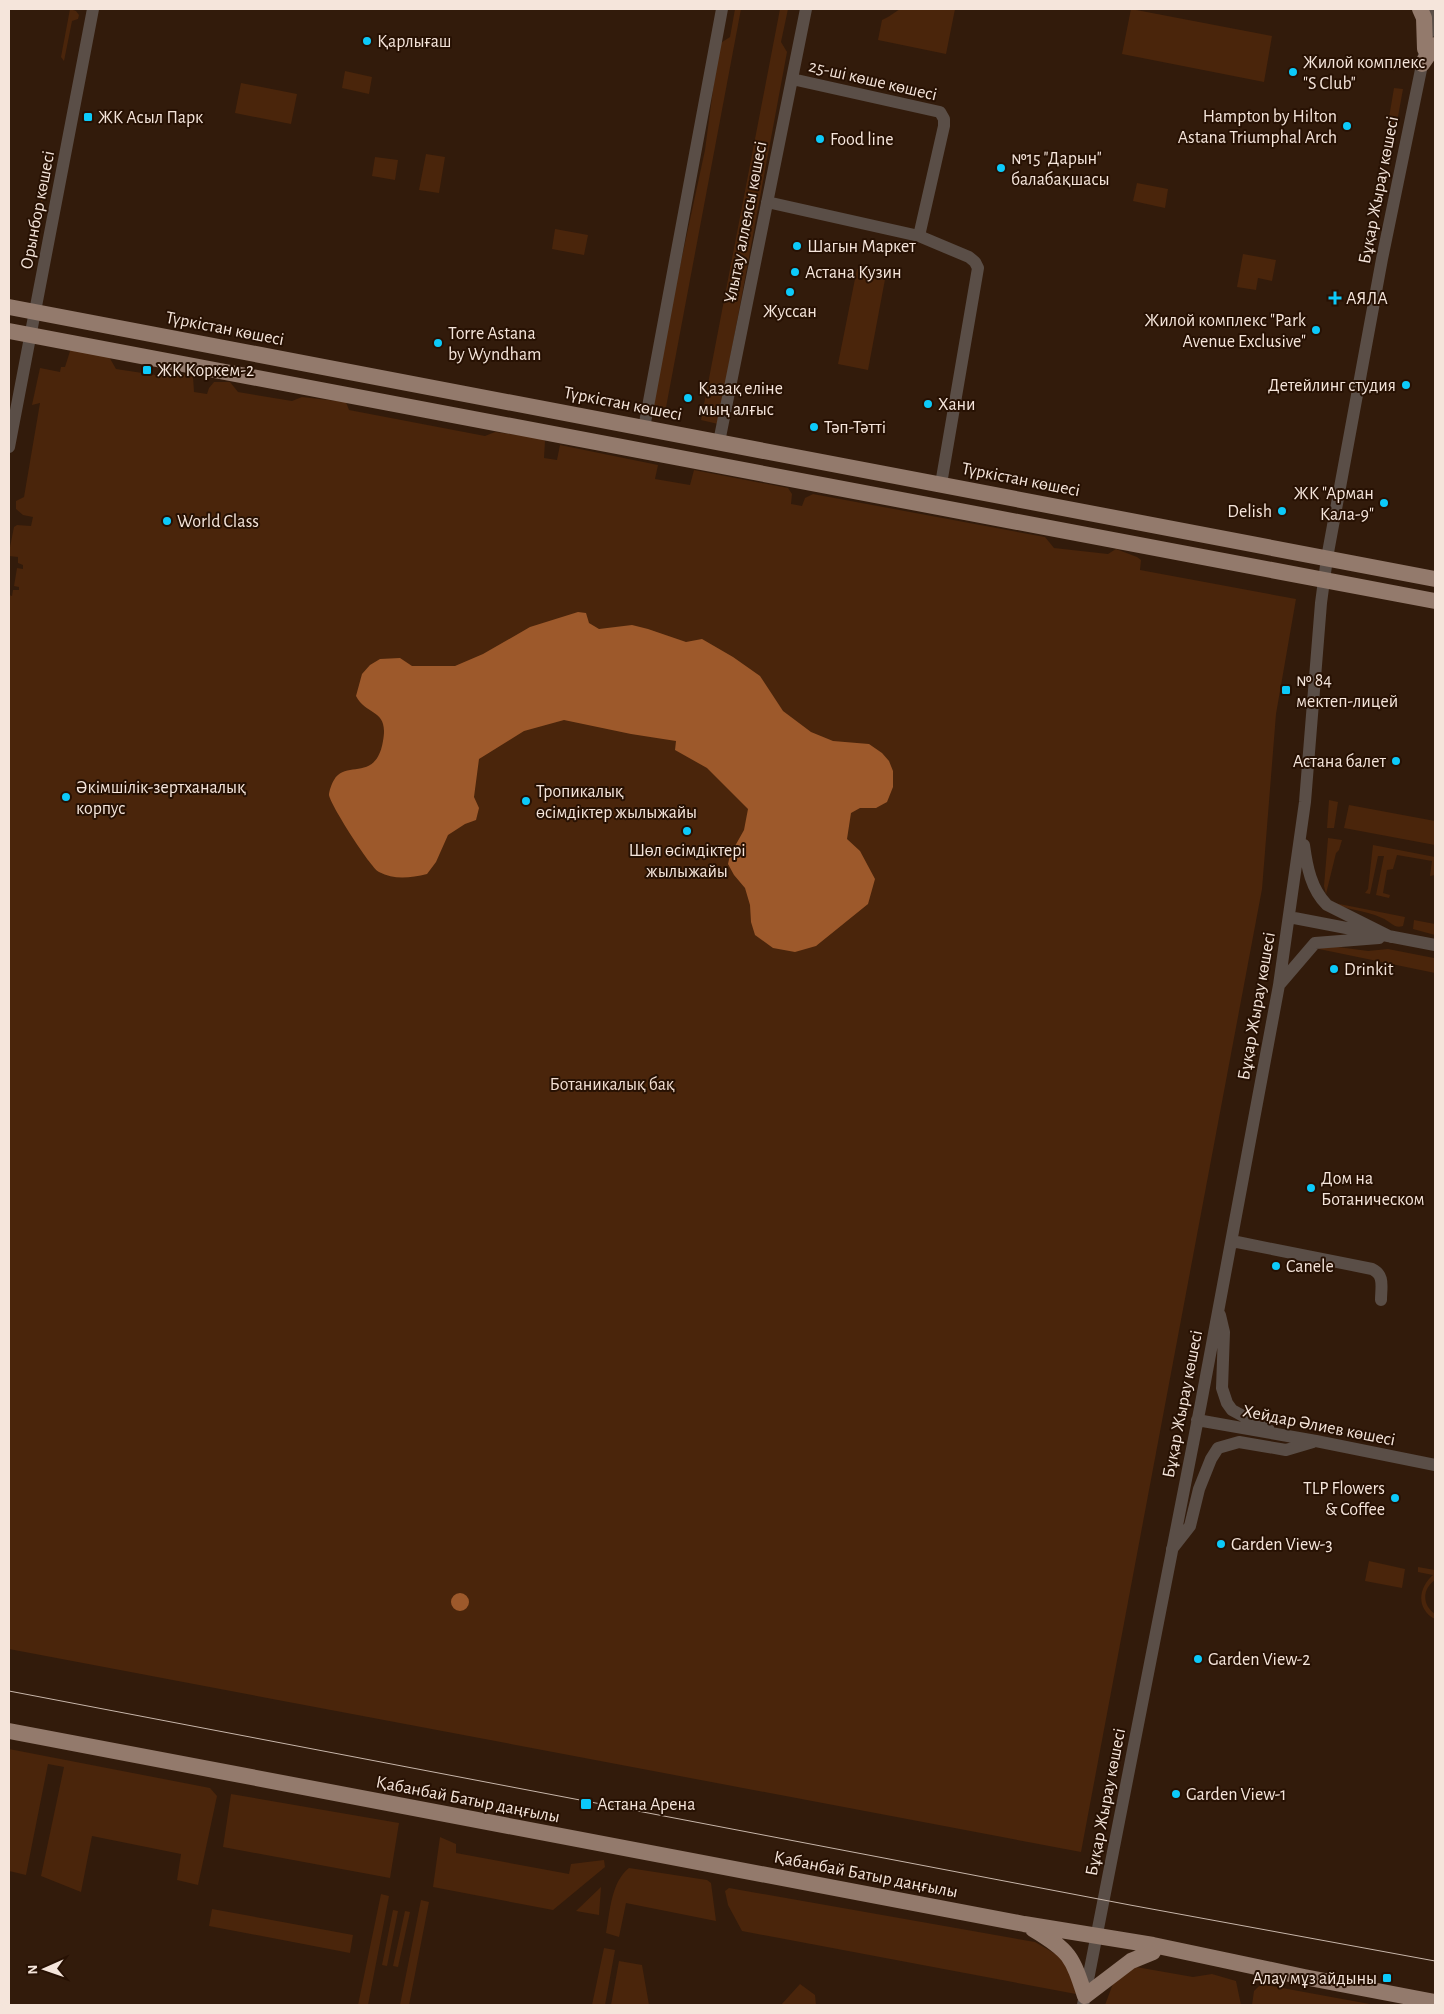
<svg xmlns="http://www.w3.org/2000/svg" width="1444" height="2014" font-family="'Alegreya Sans',sans-serif">
	<style>
		.green { fill: #4a250b }
		.water { fill: #9d592b }
		.lines { fill: none; stroke-linecap: round; stroke-linejoin: round }
		.minor { stroke: #5a4e47; stroke-width: 12 }
		.major { stroke: #937a6c; stroke-width: 16 }
		.tram { stroke: #c8b6aa; stroke-width: 1 }
		.poi-dot { fill: #0ccafa; stroke: #271103; stroke-width: 2 }
		.labels { text-anchor: middle; stroke-width: 4; stroke-linejoin: round; paint-order: stroke }
		.poi-label { font-size: 18px; fill: #f5e5db; stroke: #271103; text-anchor: start }
		.street-label { font-size: 18px; fill: #f5e5db; stroke: #271103 }
		.park-label { font-size: 18px; fill: #f2ded2; stroke: #271103 }
	</style>
	<rect width="100%" height="100%" fill="#321b0b"/>
	<path class="green" d="M70,9L76,11L79,15L78,19L72,21L64,61L61,57Z
		M735,9H741L664,418L648,415L705,150L719,44L730,37Z
		M780,9H788L781,42L787,52L718,424L701,420Z
		M900,9H955L946,54L878,40L882,20L888,17Z
		M1131,9L1272,36L1264,82L1122,54Z
		M345,71L372,77L369,94L342,88Z
		M241,83L297,94L291,124L235,113Z
		M1394,88L1403,89L1393,144L1385,141Z
		M50,152L53,155V159L35,231Z
		M426,154L445,157L439,193L419,190Z
		M375,157L398,160L395,180L372,176Z
		M1137,183L1168,189L1165,208L1133,201Z
		M555,229L588,235L584,255L552,249Z
		M1243,254L1276,260L1272,281L1258,278L1256,290L1237,287Z
		M857,269L886,274L868,370L838,364Z
		M71,348L108,355L116,369L169,377L182,374L193,376L194,392L207,394L209,388L214,382H230L238,392L292,401L302,397L346,402L349,410L485,436L495,432L539,438L545,441L544,458L557,460L560,445L658,465L655,479L690,485L694,470L788,488L792,494L791,504L802,506L805,498L813,494L1045,537L1054,548L1108,554L1116,549L1137,557L1141,560L1140,570L1296,599L1276,714L1262,889L1081,1852L9,1649V595L12,596L13,590H19V587L14,586L17,568L23,569V565L18,563V557L9,556V552L14,527L17,525L31,526L33,517L23,515L16,509V501L24,497L40,403L32,405L40,368L60,372L61,367H65Z
		M1329,800L1338,802L1334,828H1327Z
		M1349,805L1435,821V845L1344,828Z
		M1328,838L1342,840L1339,850L1336,853L1326,894L1324,886Z
		M1373,845L1435,857V875L1430,876L1432,861L1397,855L1393,869L1387,870L1383,893L1390,895L1389,898L1376,895L1384,856H1378L1370,894L1365,893L1368,889Z
		M1329,902L1405,917L1403,926C1394,929 1390,921 1382,918C1365,910 1346,910 1329,902Z
		M1414,920L1435,924V935L1413,929Z
		M1323,945L1368,951L1388,949L1434,958L1435,973L1319,949L1317,946Z
		M1369,1561L1405,1569L1402,1588L1365,1581Z
		M1418,1567L1435,1570V1580C1422,1589 1422,1605 1435,1614V1619C1416,1609 1418,1588 1433,1575L1418,1572Z
		M9,1749L210,1788L217,1796L198,1885L177,1880L181,1854L92,1836L81,1892L41,1876L64,1767L48,1764L26,1875L9,1871Z
		M231,1794L399,1823L390,1878L223,1847Z
		M440,1837L456,1844V1853L569,1874L571,1864L604,1860L605,1867L553,1910L433,1887Z
		M629,1868L707,1880L711,1883L716,1921L626,1903L619,1937L606,1933C610,1912 611,1882 629,1868Z
		M601,1887L599,1915L576,1911Z
		M729,1888L1035,1942C1067,1960 1066,1958 1076,1994L742,1931L728,1905L725,1891Z
		M381,1894L389,1896L368,2005H358Z
		M421,1900L429,1902L409,2005H400Z
		M212,1909L353,1935L350,1953L209,1926Z
		M393,1910L398,1911L387,1966L382,1965Z
		M405,1911L410,1912L398,1967L393,1966Z
		M604,1948L615,1950L605,2005H592Z
		M619,1961L642,1965L649,2005H611Z
		M1136,1967L1193,1977L1212,1974L1236,1981L1241,2005H1105L1114,1981Z
		M800,1984L815,1995L816,2005H781Z
		M1261,1984L1375,2005H1252L1254,1991Z"/>
	<path class="water" d="M578,612L586,613L589,623L599,629L632,625L648,629L686,642L702,639L733,657L760,676L783,711L811,732L833,741L869,744L882,753L889,761L893,771V787L887,802L876,808H860L851,813L847,839L860,851L875,879L868,904L816,946L795,952L773,948L755,935L751,922L750,905L745,888L734,875L728,864L730,855L744,830L748,809L707,768L675,750L676,741L631,734L564,720L524,731L479,759L474,797L479,808L476,820L465,824L448,835L436,862L427,874C410,878 394,880 379,872C370,867 330,804 329,795C329,791 332,783 334,780C346,759 376,783 383,741C389,708 367,717 356,696L362,674L370,665L380,659L400,658L412,666H455L483,654L530,627Z
		M451 1602a9 9 0 1 1 18 0a9 9 0 1 1-18 0Z"/>
	<g class="lines">
		<path class="minor" d="M1429,33L1434,9
			M792,79L940,112L944,119V126L919,236
			M767,202L919,236L969,257L975,262L978,268L941,484
			M644,428L722,9
			M719,442L806,9
			M9,447L93,9
			M1304,845C1307,867 1311,889 1327,905L1391,937
			M1289,917L1435,945
			M1279,985L1315,943L1379,938
			M1232,1241L1372,1269C1385,1275 1381,1287 1381,1300
			M1220,1315L1224,1332L1222,1388L1227,1403L1232,1410L1269,1430
			M1197,1420L1316,1441L1435,1465
			M1172,1549L1190,1526L1199,1489L1211,1459L1218,1448L1239,1442L1286,1450L1313,1442
			M1083,2005L1201,1403L1279,985L1305,802L1321,603L1327,558L1382,259L1424,55"/>
		<path class="major" d="M1420,9L1424,18L1425,49
			M1422,64L1435,45
			M9,307L1435,579
			M9,331L1435,601
			M9,1731L1024,1924L1153,1945L1304,1977L1435,2002
			M1033,1929C1070,1951 1072,1956 1085,1996L1131,1961L1153,1952"/>
		<path class="tram" d="M9,1691L1130,1905L1435,1961"/>
	</g>
	<g class="poi-dot">
		<circle cx="367" cy="41" r="5"/>
		<circle cx="1293" cy="72" r="5"/>
		<rect x="83" y="112" width="10" height="10" rx="2.5"/>
		<circle cx="1347" cy="126" r="5"/>
		<circle cx="820" cy="139" r="5"/>
		<circle cx="1001" cy="168" r="5"/>
		<circle cx="797" cy="246" r="5"/>
		<circle cx="795" cy="272" r="5"/>
		<circle cx="790" cy="292" r="5"/>
		<path d="M1332.5 290.5h5v5h5v5h-5v5h-5v-5h-5v-5h5z"/>
		<circle cx="1316" cy="330" r="5"/>
		<circle cx="438" cy="343" r="5"/>
		<rect x="142" y="365" width="10" height="10" rx="2.5"/>
		<circle cx="1406" cy="385" r="5"/>
		<circle cx="688" cy="398" r="5"/>
		<circle cx="928" cy="404" r="5"/>
		<circle cx="814" cy="427" r="5"/>
		<circle cx="1384" cy="503" r="5"/>
		<circle cx="1282" cy="511" r="5"/>
		<circle cx="167" cy="521" r="5"/>
		<rect x="1281" y="685" width="10" height="10" rx="2.5"/>
		<circle cx="1396" cy="761" r="5"/>
		<circle cx="66" cy="797" r="5"/>
		<circle cx="526" cy="801" r="5"/>
		<circle cx="687" cy="831" r="5"/>
		<circle cx="1334" cy="969" r="5"/>
		<circle cx="1311" cy="1188" r="5"/>
		<circle cx="1276" cy="1266" r="5"/>
		<circle cx="1395" cy="1498" r="5"/>
		<circle cx="1221" cy="1544" r="5"/>
		<circle cx="1198" cy="1659" r="5"/>
		<circle cx="1176" cy="1794" r="5"/>
		<rect x="580" y="1798" width="12" height="12" rx="2.5"/>
		<rect x="1382" y="1973" width="10" height="10" rx="2.5"/>
	</g>
	<g class="labels">
		<g class="poi-label">
			<text x="377" y="47">Қарлығаш</text>
			<text x="1303" y="68">Жилой комплекс<tspan x="1303" dy="21">"S Club"</tspan></text>
			<text x="1337" y="122" text-anchor="end">Hampton by Hilton<tspan x="1337" dy="21">Astana Triumphal Arch</tspan></text>
			<text x="98" y="123">ЖК Асыл Парк</text>
			<text x="830" y="145">Food line</text>
			<text x="1011" y="164">№15 "Дарын"<tspan x="1011" dy="21">балабақшасы</tspan></text>
			<text x="807" y="252">Шагын Маркет</text>
			<text x="805" y="278">Астана Кузин</text>
			<text x="1346" y="304">АЯЛА</text>
			<text x="790" y="317" text-anchor="middle">Жуссан</text>
			<text x="1306" y="326" text-anchor="end">Жилой комплекс "Park<tspan x="1306" dy="21">Avenue Exclusive"</tspan></text>
			<text x="448" y="339">Torre Astana<tspan x="448" dy="21">by Wyndham</tspan></text>
			<text x="157" y="376">ЖК Коркем-2</text>
			<text x="1396" y="391" text-anchor="end">Детейлинг студия</text>
			<text x="698" y="394">Қазақ еліне<tspan x="698" dy="21">мың алғыс</tspan></text>
			<text x="938" y="410">Хани</text>
			<text x="824" y="433">Тәп-Тәтті</text>
			<text x="1374" y="499" text-anchor="end">ЖК "Арман<tspan x="1374" dy="21">Кала-9"</tspan></text>
			<text x="1272" y="517" text-anchor="end">Delish</text>
			<text x="177" y="527">World Class</text>
			<text x="1296" y="686">№ 84<tspan x="1296" dy="21">мектеп-лицей</tspan></text>
			<text x="1386" y="767" text-anchor="end">Астана балет</text>
			<text x="76" y="793">Әкімшілік-зертханалық<tspan x="76" dy="21">корпус</tspan></text>
			<text x="536" y="797">Тропикалық<tspan x="536" dy="21">өсімдіктер жылыжайы</tspan></text>
			<text x="687" y="856" text-anchor="middle">Шөл өсімдіктері<tspan x="687" dy="21">жылыжайы</tspan></text>
			<text x="1344" y="975">Drinkit</text>
			<text x="1321" y="1184">Дом на<tspan x="1321" dy="21">Ботаническом</tspan></text>
			<text x="1286" y="1272">Canele</text>
			<text x="1385" y="1494" text-anchor="end">TLP Flowers<tspan x="1385" dy="21">&amp; Coffee</tspan></text>
			<text x="1231" y="1550">Garden View-3</text>
			<text x="1208" y="1665">Garden View-2</text>
			<text x="1186" y="1800">Garden View-1</text>
			<text x="597" y="1810">Астана Арена</text>
			<text x="1377" y="1984" text-anchor="end">Алау мұз айдыны</text>
		</g>
		<g class="street-label">
			<text transform="translate(873 80) rotate(13)" y="6">25-ші көше көшесі</text>
			<text transform="translate(1378 190) rotate(-79)" y="6">Бұқар Жырау көшесі</text>
			<text transform="translate(37 210) rotate(-79)" y="6">Орынбор көшесі</text>
			<text transform="translate(745 222) rotate(-79)" y="6">Ұлытау аллеясы көшесі</text>
			<text transform="translate(225 328) rotate(11)" y="6">Түркістан көшесі</text>
			<text transform="translate(623 403) rotate(11)" y="6">Түркістан көшесі</text>
			<text transform="translate(1021 479) rotate(11)" y="6">Түркістан көшесі</text>
			<text transform="translate(1256 1006) rotate(-80)" y="6">Бұқар Жырау көшесі</text>
			<text transform="translate(1182 1404) rotate(-79)" y="6">Бұқар Жырау көшесі</text>
			<text transform="translate(1319 1425) rotate(11)" y="6">Хейдар Әлиев көшесі</text>
			<text transform="translate(468 1799) rotate(11)" y="6">Қабанбай Батыр даңғылы</text>
			<text transform="translate(1105 1802) rotate(-79)" y="6">Бұқар Жырау көшесі</text>
			<text transform="translate(866 1874) rotate(11)" y="6">Қабанбай Батыр даңғылы</text>
		</g>
		<g class="park-label">
			<text x="612" y="1090">Ботаникалық бақ</text>
		</g>
	</g>
	<rect width="1444" height="2014" fill="none" stroke="#f5e5db" stroke-width="20"/>
	<g transform="translate(45 1969) rotate(268)" stroke="#271103" stroke-width="4" paint-order="stroke">
	<path d="M0-4L9 19L0 12L-9 19Z" fill="#f5e5db"/>
	<text y="-8" font-size="14" font-weight="bold" text-anchor="middle" fill="#f5e5db">N</text>
	</g>
</svg>
